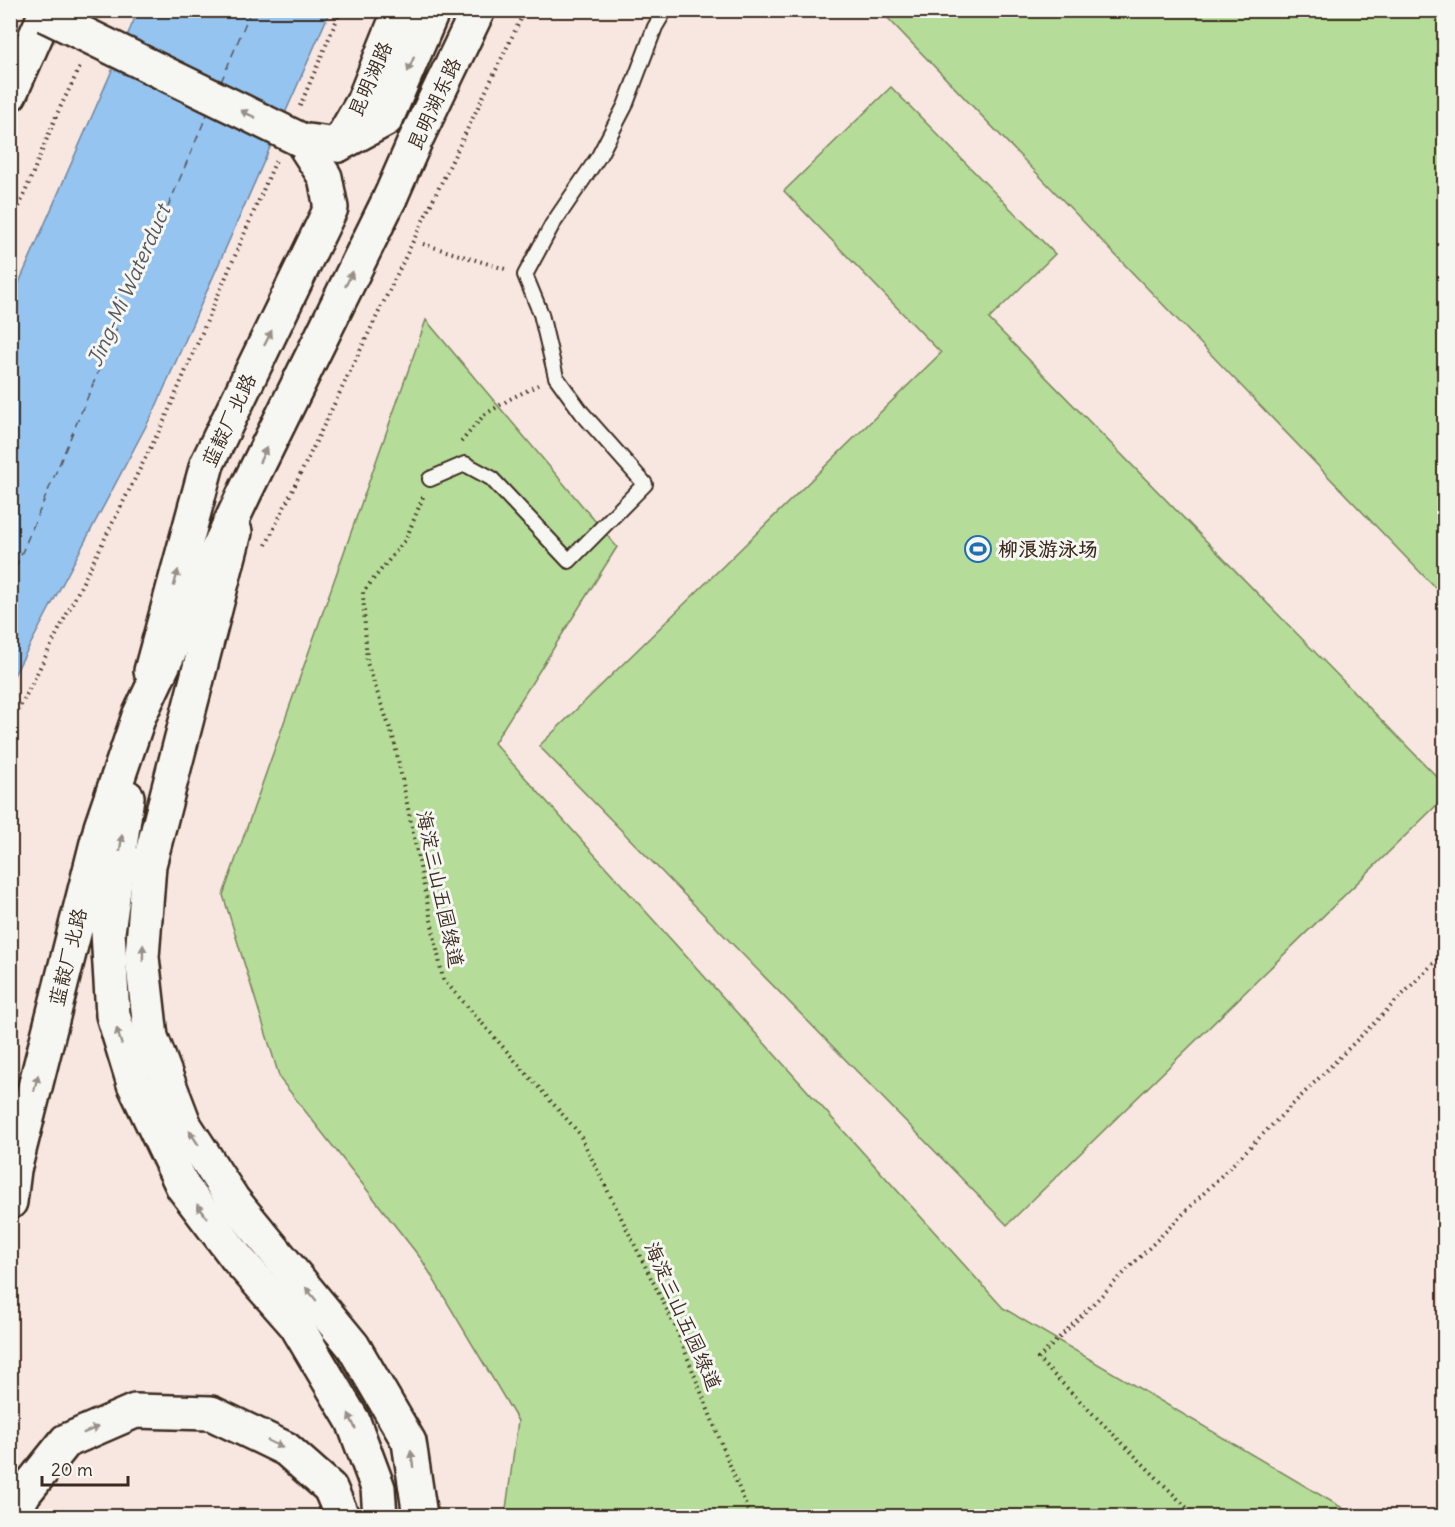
<svg xmlns="http://www.w3.org/2000/svg" width="1455" height="1527" font-family="Delius,'LXGW WenKai TC',sans-serif">
	<style>
		.green { fill: #b5dc98; stroke: #78835b; stroke-width: 1.5 }
		.water { fill: #95c4f0; stroke: #71869c; stroke-width: 1.5 }
		.lines { fill: none; stroke-linecap: round; stroke-linejoin: round }
		.ferry { stroke: #56585d; stroke-width: 1.5; stroke-dasharray: 8 6; stroke-linecap: butt }
		.service-casing { stroke: #3b2a1e; stroke-width: 18 }
		.tertiary-casing { stroke: #3b2a1e; stroke-width: 38 }
		.secondary-casing { stroke: #3b2a1e; stroke-width: 38 }
		.trunk-casing { stroke: #3b2a1e; stroke-width: 38 }
		.path { stroke: #3b2a1e; stroke-width: 4; stroke-dasharray: 1.5 4.5; stroke-linecap: butt }
		.service { stroke: #f6f6f2; stroke-width: 14 }
		.tertiary { stroke: #f6f6f2; stroke-width: 33 }
		.secondary { stroke: #f6f6f2; stroke-width: 33 }
		.trunk { stroke: #f6f6f2; stroke-width: 33 }
		.secondary-bridge-casing { stroke: #3b2a1e; stroke-width: 38; stroke-linecap: butt }
		.secondary-bridge { stroke: #f6f6f2; stroke-width: 33 }
		.oneway { fill: #989088 }
		.labels { text-anchor: middle; stroke-width: 6; stroke-linejoin: round; paint-order: stroke }
		.street-label { font-size: 20px; fill: #3b2a1e; stroke: #f6f6f2 }
		.poi-label { font-size: 20px; font-weight: bold; fill: #3b2a1e; stroke: #f6f6f2; text-anchor: start }
		.water-label { font-size: 21px; font-style: italic; fill: #56585d; stroke: #f6f6f2 }
	</style>
	<rect width="100%" height="100%" fill="#f8e6e1"/>
	<filter id="ink" filterUnits="userSpaceOnUse"><feTurbulence type="fractalNoise" baseFrequency=".0167" numOctaves="2"/><feDisplacementMap in="SourceGraphic" scale="12" xChannelSelector="R" yChannelSelector="G"/><feConvolveMatrix kernelMatrix="1 2 1 2 8 2 1 2 1" color-interpolation-filters="sRGB"/></filter>
	<g filter="url(#ink)">
		<path class="green" d="M881,11H1444V597Z
			M891,87L1055,254L989,319L1444,784V798L1007,1225L539,746L941,353L784,191Z
			M426,320L617,547L494,743L1003,1308L1356,1516H505L518,1421L422,1260L280,1079L223,895Z"/>
		<path class="water" d="M138,11H330L155,409L11,681V301Z"/>
		<g class="lines">
			<path class="ferry" d="M221,82L251,10
				M10,581L208,112"/>
			<defs>
				<path id="service" d="M430,479L465,464L491,478L569,561L645,484L582,413L556,377L541,314L525,275L552,225L599,156L625,106L655,27L665,10"/>
				<path id="tertiary" d="M338,145L363,102L400,10
					M235,532L149,865L142,957L151,1037L185,1126L233,1200L353,1346L409,1442L420,1516
					M151,671L207,464L331,208L325,177L301,140"/>
				<path id="secondary" d="M301,140L338,145L386,119L433,10
					M390,198L415,141L478,10"/>
				<path id="trunk" d="M10,94L45,15
					M127,797L108,932L113,1015L134,1084L183,1187L237,1258L296,1325L353,1421L378,1488L380,1516
					M10,1202L14,1170L101,827L139,716L246,490L390,198
					M11,1516L25,1492L66,1441L135,1411L211,1413L286,1449L330,1488L342,1516"/>
			</defs>
			<use href="#service" class="service-casing"/>
			<use href="#tertiary" class="tertiary-casing"/>
			<use href="#secondary" class="secondary-casing"/>
			<use href="#trunk" class="trunk-casing"/>
			<path class="path" d="M300,106L341,10
				M10,229L57,114L81,65
				M423,244L505,269
				M461,442L484,415L510,399L538,385
				M423,497L406,539L363,592L367,663L394,740L443,979L579,1133L675,1326L750,1516
				M266,545L525,10
				M10,727L165,419L276,160
				M1195,1516L1038,1359L1444,953"/>
			<use href="#service" class="service"/>
			<use href="#tertiary" class="tertiary"/>
			<use href="#secondary" class="secondary"/>
			<use href="#trunk" class="trunk"/>
			<defs>
				<path id="secondary-bridge" d="M45,15L301,140"/>
			</defs>
			<use href="#secondary-bridge" class="secondary-bridge-casing"/>
			<use href="#secondary-bridge" class="secondary-bridge"/>
		</g>
		<defs><path id="oneway-solid" d="M-6-.8H1V-3.2L6.5 0L1 3.2V.8H-6Z" transform="scale(1.5)"/></defs>
		<g class="oneway">
			<use href="#oneway-solid" transform="translate(411 64) rotate(113)"/>
			<use href="#oneway-solid" transform="translate(248 114) rotate(-154)"/>
			<use href="#oneway-solid" transform="translate(349 279) rotate(-64)"/>
			<use href="#oneway-solid" transform="translate(268 338) rotate(-64)"/>
			<use href="#oneway-solid" transform="translate(263 455) rotate(-64)"/>
			<use href="#oneway-solid" transform="translate(176 578) rotate(-75)"/>
			<use href="#oneway-solid" transform="translate(121 843) rotate(-82)"/>
			<use href="#oneway-solid" transform="translate(143 953) rotate(-89)"/>
			<use href="#oneway-solid" transform="translate(119 1036) rotate(-107)"/>
			<use href="#oneway-solid" transform="translate(36 1083) rotate(-76)"/>
			<use href="#oneway-solid" transform="translate(194 1138) rotate(-123)"/>
			<use href="#oneway-solid" transform="translate(202 1211) rotate(-127)"/>
			<use href="#oneway-solid" transform="translate(311 1294) rotate(-129)"/>
			<use href="#oneway-solid" transform="translate(352 1421) rotate(-115)"/>
			<use href="#oneway-solid" transform="translate(91 1430) rotate(-23)"/>
			<use href="#oneway-solid" transform="translate(275 1444) rotate(26)"/>
			<use href="#oneway-solid" transform="translate(412 1459) rotate(-98)"/>
		</g>
	</g>
	<defs>
		<symbol id="stadium-ring" viewBox="-11 -11 22 22"><circle r="9.5" fill="#f6f6f2" stroke="#1f6fb2" stroke-width="1.5"/><path d="M0-5a6.5 5 0 1 0 0 10a6.5 5 0 1 0 0-10ZM-3.5-1.8h7v3.6h-7Z" fill="#1f6fb2"/></symbol>
	</defs>
	<g fill-rule="evenodd">
		<use href="#stadium-ring" x="963" y="534" width="30" height="30"/>
	</g>
	<g class="labels">
		<g class="street-label">
			<text transform="translate(370 79) rotate(-66)" y="7">昆明湖路</text>
			<text transform="translate(434 104) rotate(-65)" y="7">昆明湖东路</text>
			<text transform="translate(229 420) rotate(-65)" y="7">蓝靛厂北路</text>
			<text transform="translate(440 889) rotate(78)" y="7">海淀三山五园绿道</text>
			<text transform="translate(68 957) rotate(-76)" y="7">蓝靛厂北路</text>
			<text transform="translate(683 1316) rotate(66)" y="7">海淀三山五园绿道</text>
		</g>
		<g class="poi-label">
			<text x="998" y="556">柳浪游泳场</text>
		</g>
		<g class="water-label">
			<text transform="translate(129 286) rotate(-66)" y="7">Jing-Mi Waterduct</text>
		</g>
	</g>
	<rect width="1455" height="1527" fill="none" stroke="#f6f6f2" stroke-width="36"/>
	<rect x="18" y="18" width="1419" height="1491" fill="none" stroke="#3b2a1e" stroke-width="2" filter="url(#ink)"/>
	<path d="M42 1476v9h86v-9" fill="none" stroke="#3b2a1e" stroke-width="3"/>
	<text x="51" y="1476" font-size="18" fill="#3b2a1e" stroke="#f6f6f2" stroke-width="4.5" paint-order="stroke">20 m</text>
</svg>
